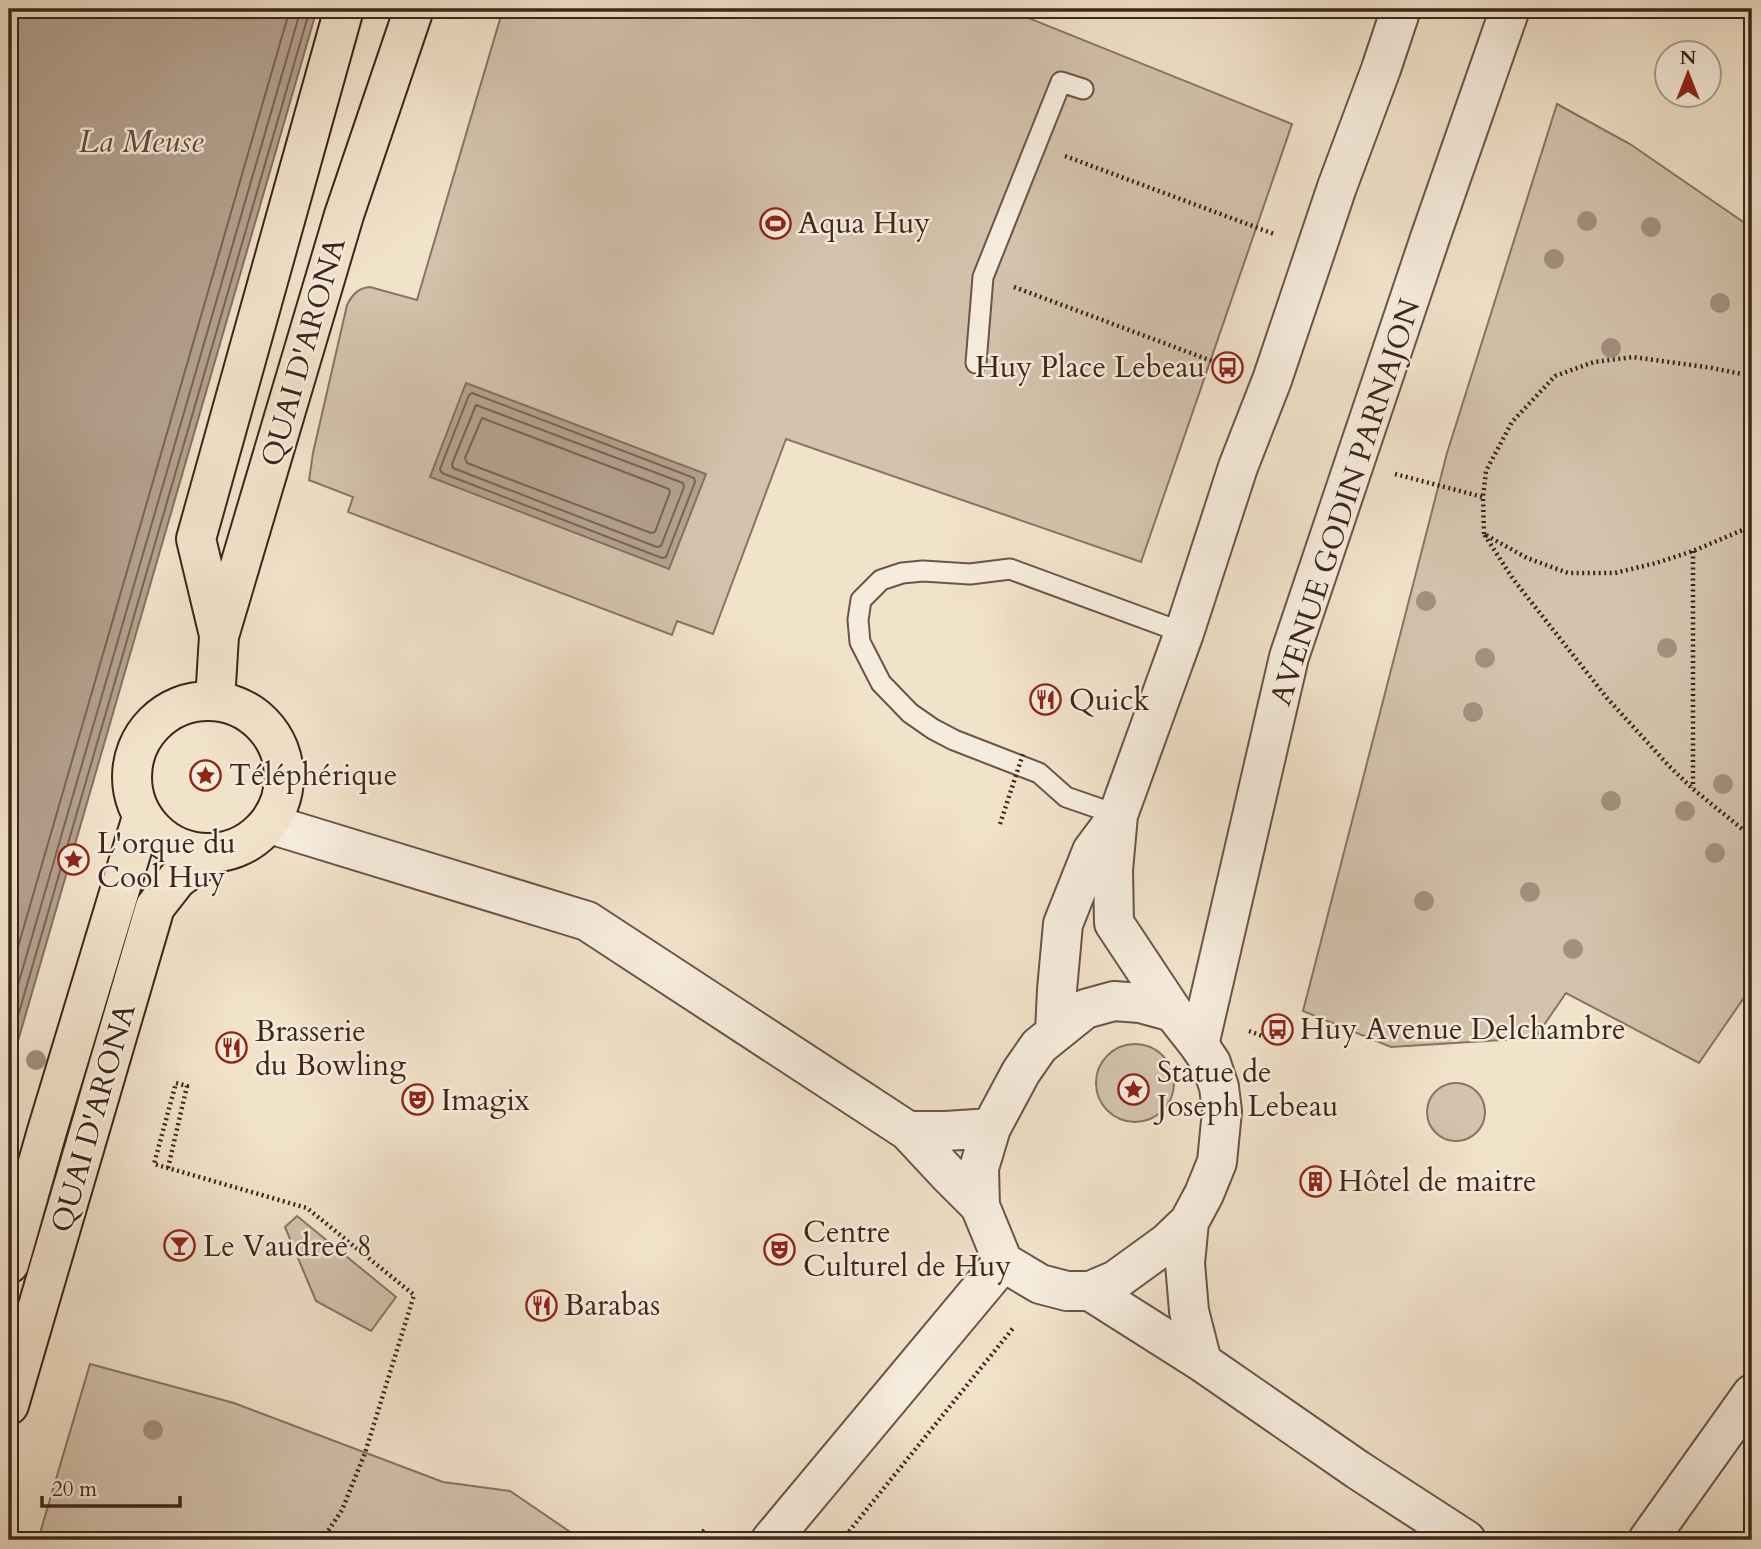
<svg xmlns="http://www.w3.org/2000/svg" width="1761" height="1549" font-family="Cardo,serif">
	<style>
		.green { fill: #d3c2ac; stroke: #887464; stroke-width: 2 }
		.water { fill: #b4a28f; stroke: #857061; stroke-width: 2 }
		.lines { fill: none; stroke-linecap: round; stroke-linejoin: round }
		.shore { stroke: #796456; stroke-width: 2 }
		.service-casing { stroke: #6b5448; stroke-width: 23 }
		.minor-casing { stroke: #6b5448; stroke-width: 42 }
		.tertiary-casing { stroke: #6b5448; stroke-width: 42 }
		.primary-casing { stroke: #3e251c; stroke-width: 42 }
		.path { stroke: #3e251c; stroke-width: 4.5; stroke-dasharray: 2 3.5; stroke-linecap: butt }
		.service { stroke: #f6ecdd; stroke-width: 19 }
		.minor { stroke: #f6ecdd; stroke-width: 38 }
		.tertiary { stroke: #f6ecdd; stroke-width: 38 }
		.primary { stroke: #f1e2ca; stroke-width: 38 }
		.path-bridge { stroke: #3e251c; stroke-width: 4.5; stroke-dasharray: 2 3.5; stroke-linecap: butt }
		.tree { fill: #a3907e }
		.labels { text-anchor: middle; stroke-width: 5; stroke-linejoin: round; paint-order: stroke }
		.poi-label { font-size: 30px; fill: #3e251c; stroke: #f6ecdd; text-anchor: start }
		.street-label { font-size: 30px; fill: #3e251c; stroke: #f6ecdd }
		.water-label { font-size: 32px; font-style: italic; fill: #614a3e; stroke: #f6ecdd }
	</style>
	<rect width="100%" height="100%" fill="#f1e2ca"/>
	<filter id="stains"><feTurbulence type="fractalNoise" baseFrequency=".00286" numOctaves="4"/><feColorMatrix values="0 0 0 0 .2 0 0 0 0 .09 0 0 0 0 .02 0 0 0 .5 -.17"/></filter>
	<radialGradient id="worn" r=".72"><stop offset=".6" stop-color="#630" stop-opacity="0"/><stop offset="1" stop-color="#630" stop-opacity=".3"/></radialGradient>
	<path class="green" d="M503,9H1006L1292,124L1141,562L786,439L713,634L677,621L672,635L348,512L353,497L309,480L313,453L347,305C352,295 358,288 370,287L417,300Z
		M1557,104L1630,144L1752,228V986L1699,1063L1566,993L1535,1038L1391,1047L1303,1011L1447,453Z
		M1096 1083a39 39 0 1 1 78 0a39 39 0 1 1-78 0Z
		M1427 1112a29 29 0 1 1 58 0a29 29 0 1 1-58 0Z
		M297,1216L396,1297L371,1331L316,1301L285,1227Z
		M90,1364L234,1403L443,1482L510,1491L582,1540H38Z"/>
	<path class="water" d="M9,9H317L9,1072Z
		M466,383L706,474L669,569L430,477Z"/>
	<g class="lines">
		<path class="shore" d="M472,393L694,478L695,482L666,557L662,558L442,473L440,469L469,395Z
			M476,405L683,483L684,487L661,546L657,547L453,468L452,464Z
			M482,418L669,489L670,492L655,532L651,533L467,463L465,458Z
			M9,978L290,9
			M9,1016L301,9
			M9,1047L310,9"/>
		<defs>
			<path id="service" d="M976,363L983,277L1061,82L1083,89
				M1118,815L1066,797L1039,773L954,740L933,729L910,713L881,683L860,642L858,620L861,600L881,580L902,573L923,571L970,574L1010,569L1184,633"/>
			<path id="minor" d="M1199,1045L1289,657L1430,238L1510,9
				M1648,1540L1752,1394"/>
			<path id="tertiary" d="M270,824L587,921L908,1131L949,1175L980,1206
				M1055,1032L1057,990L1063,924L1092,851L1115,820
				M908,1131H946L991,1128
				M1189,1222L1185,1263L1189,1311L1202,1362
				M1003,1262L1040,1284L1067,1291H1090L1116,1280L1167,1243L1189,1222L1204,1194L1217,1162L1222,1111L1219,1087L1211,1063L1199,1045L1173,1012L1114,923L1113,870L1118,815L1184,633L1238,467L1272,380L1337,187L1381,69L1401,9
				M1003,1262L980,1206L979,1168L991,1128L1021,1072L1039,1046L1085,1009L1114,1001L1140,1003L1173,1012
				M1090,1291L1202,1362L1358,1470L1466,1540
				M771,1540L1003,1262"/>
			<path id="primary" d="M219,635L196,539L344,9
				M215,701L219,636L344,215L414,9
				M132 777a76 76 0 1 1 152 0a76 76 0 1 1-152 0Z
				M9,1264L47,1131L142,817
				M9,1405L155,907L177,879L212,854"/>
		</defs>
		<use href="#service" class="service-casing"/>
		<use href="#minor" class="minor-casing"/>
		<use href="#tertiary" class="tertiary-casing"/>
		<use href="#primary" class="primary-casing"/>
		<path class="path" d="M1065,156L1274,234
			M1014,287L1228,367
			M1395,474L1483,497
			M1752,526L1693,551L1656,563L1615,573H1568L1527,558L1484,534L1513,579L1607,698L1669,766L1693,789L1752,837
			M1484,534L1483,497L1486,471L1512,422L1555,376L1594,362L1633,357L1712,368L1752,376
			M1693,551V788
			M1249,1031L1284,1044
			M168,1168L187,1086L176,1083L154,1164L161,1166L307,1208L414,1295L365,1453L342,1510L322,1540
			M696,1540L706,1528
			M842,1540L1014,1327"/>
		<use href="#service" class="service"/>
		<use href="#minor" class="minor"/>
		<use href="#tertiary" class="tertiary"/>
		<use href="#primary" class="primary"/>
		<path class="path-bridge" d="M1000,824L1023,754"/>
	</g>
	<g class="tree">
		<circle cx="1587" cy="221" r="10"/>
		<circle cx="1651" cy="227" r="10"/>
		<circle cx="1554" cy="259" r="10"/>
		<circle cx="1720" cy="303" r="10"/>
		<circle cx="1611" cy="348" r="10"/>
		<circle cx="1426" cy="601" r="10"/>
		<circle cx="1667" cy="648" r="10"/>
		<circle cx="1485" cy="658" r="10"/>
		<circle cx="1473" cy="712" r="10"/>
		<circle cx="1723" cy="784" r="10"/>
		<circle cx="1611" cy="801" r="10"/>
		<circle cx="1685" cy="811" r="10"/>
		<circle cx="1715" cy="853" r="10"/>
		<circle cx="1530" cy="892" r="10"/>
		<circle cx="1424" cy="901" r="10"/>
		<circle cx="1573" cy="949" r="10"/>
		<circle cx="36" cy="1060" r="10"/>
		<circle cx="153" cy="1430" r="10"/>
	</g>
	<defs>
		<symbol id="stadium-ring" viewBox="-11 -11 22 22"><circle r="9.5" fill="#f6ecdd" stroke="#8f2418" stroke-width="1.5"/><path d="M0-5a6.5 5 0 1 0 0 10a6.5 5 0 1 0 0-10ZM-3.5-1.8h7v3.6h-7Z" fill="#8f2418"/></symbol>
		<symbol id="bus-ring" viewBox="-11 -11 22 22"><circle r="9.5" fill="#f6ecdd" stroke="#8f2418" stroke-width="1.5"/><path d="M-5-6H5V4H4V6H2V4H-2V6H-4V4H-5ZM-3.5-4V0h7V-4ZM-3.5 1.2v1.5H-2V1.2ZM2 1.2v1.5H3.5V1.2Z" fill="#8f2418"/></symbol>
		<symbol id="restaurant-ring" viewBox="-11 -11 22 22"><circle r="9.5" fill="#f6ecdd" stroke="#8f2418" stroke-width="1.5"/><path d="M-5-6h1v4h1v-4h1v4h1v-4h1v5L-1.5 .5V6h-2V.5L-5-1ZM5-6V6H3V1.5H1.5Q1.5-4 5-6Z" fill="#8f2418"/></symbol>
		<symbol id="sight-ring" viewBox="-11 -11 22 22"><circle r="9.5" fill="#f6ecdd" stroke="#8f2418" stroke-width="1.5"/><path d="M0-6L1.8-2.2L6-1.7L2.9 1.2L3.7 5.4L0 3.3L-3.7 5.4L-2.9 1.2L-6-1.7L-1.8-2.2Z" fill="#8f2418"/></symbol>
		<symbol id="theatre-ring" viewBox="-11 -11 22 22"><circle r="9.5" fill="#f6ecdd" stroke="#8f2418" stroke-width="1.5"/><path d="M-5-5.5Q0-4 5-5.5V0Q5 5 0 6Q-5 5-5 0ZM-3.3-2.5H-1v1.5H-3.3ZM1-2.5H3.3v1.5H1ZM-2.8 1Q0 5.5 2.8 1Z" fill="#8f2418"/></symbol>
		<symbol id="building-ring" viewBox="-11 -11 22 22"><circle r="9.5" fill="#f6ecdd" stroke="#8f2418" stroke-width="1.5"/><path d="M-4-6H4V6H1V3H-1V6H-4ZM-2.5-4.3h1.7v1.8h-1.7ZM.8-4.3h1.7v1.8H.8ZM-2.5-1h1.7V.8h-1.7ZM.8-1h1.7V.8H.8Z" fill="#8f2418"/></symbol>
		<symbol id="bar-ring" viewBox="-11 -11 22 22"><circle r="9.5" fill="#f6ecdd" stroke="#8f2418" stroke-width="1.5"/><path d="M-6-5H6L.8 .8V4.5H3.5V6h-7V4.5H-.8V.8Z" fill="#8f2418"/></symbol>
	</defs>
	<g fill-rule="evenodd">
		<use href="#stadium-ring" x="758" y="206" width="35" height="35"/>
		<use href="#bus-ring" x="1210" y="350" width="35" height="35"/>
		<use href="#restaurant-ring" x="1028" y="682" width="35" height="35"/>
		<use href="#sight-ring" x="188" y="758" width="35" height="35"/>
		<use href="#sight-ring" x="56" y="842" width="35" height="35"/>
		<use href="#bus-ring" x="1260" y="1012" width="35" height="35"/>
		<use href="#restaurant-ring" x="214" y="1030" width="35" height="35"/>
		<use href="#sight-ring" x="1116" y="1072" width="35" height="35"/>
		<use href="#theatre-ring" x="400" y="1082" width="35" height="35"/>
		<use href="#building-ring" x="1298" y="1164" width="35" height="35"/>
		<use href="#bar-ring" x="162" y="1228" width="35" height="35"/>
		<use href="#theatre-ring" x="762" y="1232" width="35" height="35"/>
		<use href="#restaurant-ring" x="524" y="1288" width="35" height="35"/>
	</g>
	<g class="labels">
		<g class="poi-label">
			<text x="798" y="233">Aqua Huy</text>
			<text x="1205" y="377" text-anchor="end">Huy Place Lebeau</text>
			<text x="1069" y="710">Quick</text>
			<text x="229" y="785">Téléphérique</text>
			<text x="97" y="853">L'orque du<tspan x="97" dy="34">Cool Huy</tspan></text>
			<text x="1300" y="1039">Huy Avenue Delchambre</text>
			<text x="255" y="1041">Brasserie<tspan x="255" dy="34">du Bowling</tspan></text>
			<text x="1157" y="1082">Statue de<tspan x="1157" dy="34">Joseph Lebeau</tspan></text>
			<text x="441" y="1110">Imagix</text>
			<text x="1338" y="1191">Hôtel de maitre</text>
			<text x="803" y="1242">Centre<tspan x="803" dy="34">Culturel de Huy</tspan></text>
			<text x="203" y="1256">Le Vaudree 8</text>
			<text x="564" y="1315">Barabas</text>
		</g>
		<g class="street-label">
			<text transform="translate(303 352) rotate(-74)" y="10">QUAI D'ARONA</text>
			<text transform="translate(1345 502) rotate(-72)" y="10">AVENUE GODIN PARNAJON</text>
			<text transform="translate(93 1118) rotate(-74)" y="10">QUAI D'ARONA</text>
		</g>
		<g class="water-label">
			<text x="141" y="152">La Meuse</text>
		</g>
	</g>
	<rect width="1761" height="1549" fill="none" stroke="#f1e2ca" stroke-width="35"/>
	<rect x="10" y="10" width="1740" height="1528" fill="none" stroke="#3e251c" stroke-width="3.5"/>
	<rect x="18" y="18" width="1726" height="1514" fill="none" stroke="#3e251c" stroke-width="2"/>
	<g transform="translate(1688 74)"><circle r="33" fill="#f6ecdd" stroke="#ac9c90" stroke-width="2"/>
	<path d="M0-5L12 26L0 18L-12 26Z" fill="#8f2418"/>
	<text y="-10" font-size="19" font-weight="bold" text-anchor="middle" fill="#3e251c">N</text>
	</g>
	<path d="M42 1496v10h138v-10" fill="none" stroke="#3e251c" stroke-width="3.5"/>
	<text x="52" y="1496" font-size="21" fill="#3e251c" stroke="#f6ecdd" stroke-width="5" paint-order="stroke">20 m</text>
	<rect width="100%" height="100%" filter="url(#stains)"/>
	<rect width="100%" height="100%" fill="url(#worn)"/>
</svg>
